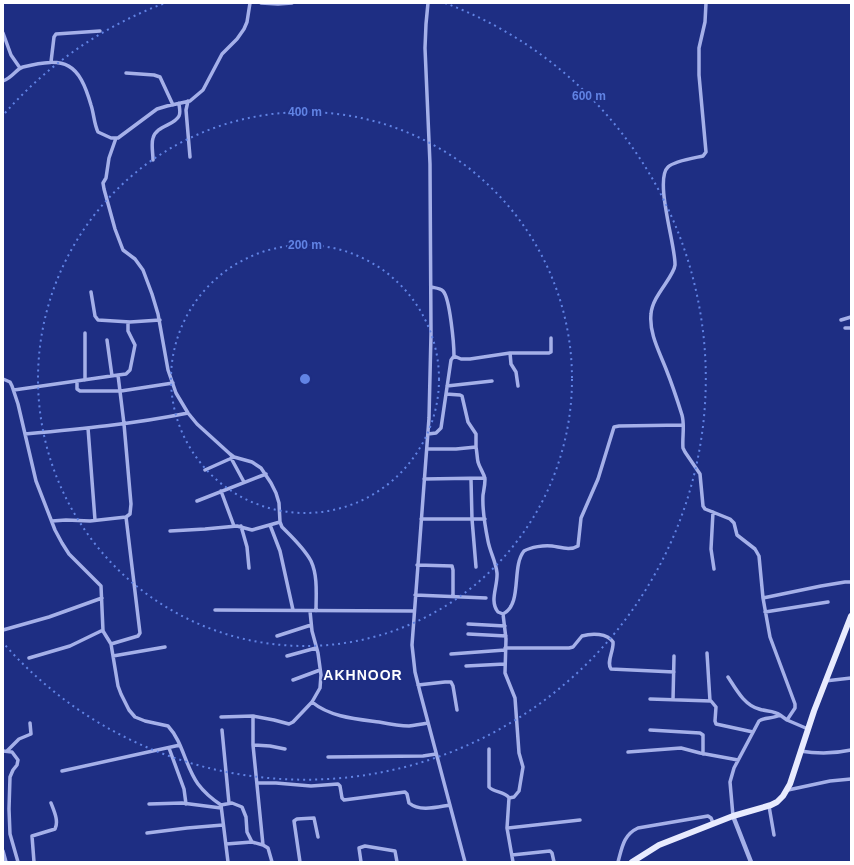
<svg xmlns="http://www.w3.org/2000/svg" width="854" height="865" font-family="Helvetica,sans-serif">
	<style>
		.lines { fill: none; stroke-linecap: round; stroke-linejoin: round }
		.minor { stroke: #a5b0e9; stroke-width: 3.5 }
		.tertiary { stroke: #a5b0e9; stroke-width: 4.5 }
		.primary { stroke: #e8ebfe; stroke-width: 6 }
		.ring { fill: none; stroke: #6183e4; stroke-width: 2; stroke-dasharray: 2 4 }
		.labels { text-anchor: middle; stroke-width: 4; stroke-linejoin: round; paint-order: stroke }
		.district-label { font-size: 14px; font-weight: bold; letter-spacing: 1px; fill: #fff; stroke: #1e2e83 }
		.centre { fill: #6183e4; stroke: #1e2e83; stroke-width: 2 }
		.ring-label { font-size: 12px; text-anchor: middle; font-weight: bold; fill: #6183e4; stroke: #1e2e83; stroke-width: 4; stroke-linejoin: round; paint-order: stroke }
	</style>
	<rect width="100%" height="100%" fill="#1e2e83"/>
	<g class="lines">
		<path class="minor" d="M261,3L278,4L292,3
			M428,3L426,24L425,48L430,164L431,334L429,418L412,645L415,672L420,692L465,862
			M706,3L705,22L699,48V75L706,152L703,156C694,158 674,161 668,167C654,180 676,247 675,265C674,277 652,296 651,314C649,333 659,351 666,369C672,384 677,399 682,415C685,426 682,437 683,448L685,452L700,474L703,506L705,509L730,519L734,523L737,535L755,549L759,556L763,598L770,637L795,704V708L787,720L808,729
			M3,33L11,55L20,68
			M51,62L54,37L56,34L100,31
			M126,73L154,75L160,77L173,105
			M3,81C13,77 16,69 23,67C66,56 79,63 91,105C94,114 94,124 98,132L111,138H118L157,109L167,106L190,101L203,90L222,54L237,39L244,29L247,22L250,3
			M188,101L186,110L190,157
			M116,138L109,158L106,178L103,183L104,189L115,229L123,250L135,259L143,270L152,294L158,314L168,370L176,393L188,413L197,424L230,454L234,457L252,462L261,468L271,483L276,493L279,503L280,522
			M153,160C153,153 151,144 153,138C157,125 174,126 179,116C181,112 179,107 179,103
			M431,287C435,288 440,288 443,291C450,298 454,345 454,356
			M91,292L95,316L98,320L130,322L160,320
			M841,320L851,317
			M845,328H851
			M107,340L112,376
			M510,353L511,364L516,372L518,386
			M118,375L126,374L130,370L135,345L128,331V322
			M3,379L10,382L12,386L18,404L36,481L55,530L62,543L69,554L101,586L103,631L111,644L118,686L121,694L129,710L135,717L145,721L168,726C183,742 185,766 198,784C204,792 212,799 221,805
			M85,380V333
			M77,381V389L80,391H121L173,383
			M447,386L492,381
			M14,390L118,375L124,424L131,504L130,514L126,517
			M446,394L460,395L462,396L468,422L476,434V447
			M88,428L95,520
			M25,434C80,429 134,424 188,413
			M428,434L436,433L441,428L451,360L454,356L461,359H470L510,353H549L551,352V338
			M427,449H456L476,447C477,452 477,457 478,462C480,469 484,473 485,479C485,485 484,489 483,495C482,510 485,526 488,541C490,552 496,562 497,573C498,586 489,601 498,612L503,614C523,604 511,567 524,551C531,547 544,545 552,546C560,547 570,551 578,546L581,518L598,479L614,427L619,426L683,425
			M231,458L244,482
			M205,470L234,457
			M424,479L485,478
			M471,479L472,519L476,567
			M221,491L234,526
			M197,501L266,474
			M713,512L711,549L714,569
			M421,519H485
			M52,521L66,520L90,521L126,517L140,633L138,636L111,644
			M270,525L280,551L293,610
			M241,526L247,547L249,568
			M170,531L205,529L237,526L252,530L280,522L282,527C292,537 304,548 311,561C318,576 316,595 316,611
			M417,565L452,566L453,570V596
			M415,595L486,598
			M763,598L821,586L845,582H851
			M215,610L414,611
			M765,612L828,602
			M503,614L506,639L505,673L515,698L519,753L523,767L519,791L514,797L509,798
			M468,624L505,626
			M3,630L49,617L102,598
			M468,634L506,636
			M277,636L311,625
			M505,648H569L573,647L582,636C592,633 607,633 613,642C614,651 606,662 611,669L674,672
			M707,653L710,701
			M451,654L505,650
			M113,656L165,647
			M287,656L316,648
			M29,658L70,646L103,630
			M466,666L505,664
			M728,677C736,689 744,705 759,709C767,712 773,710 780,715
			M293,680L320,670
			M825,681L851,678
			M418,685L445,682H451L453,686L457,710
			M650,699L711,701L716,707L715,721L716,724L753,732
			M673,700L674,656
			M312,702C330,717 356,719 379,722C389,724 399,726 409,726C416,725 422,724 428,723
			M253,716V745L263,845L268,848L272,862
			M221,717L253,716L274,720L289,724L293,722L312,702L320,688L321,675L318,653L312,631L310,611
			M222,730L229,803
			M650,730L700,733L703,735V754
			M253,745L270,746L285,749
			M169,748L184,789L186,804
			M489,749V787C494,793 505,791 509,798L507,828L513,862
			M8,750L19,739L31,734L30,723
			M3,751L12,752L18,760L17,765L13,770L10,777L9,809L10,834L18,862
			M800,751C818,754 833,754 851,750
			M628,752L681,748L700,753L738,760
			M328,757L423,756L436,754
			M62,771L180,745
			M257,783H276L311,786L338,784L340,786L342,798L344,800L405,792L407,794L409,803C420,812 437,807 450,805
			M788,790L830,781L851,779
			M149,804L182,803L221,808
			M769,806L774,835
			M733,816L730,782L734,768L759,721C764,717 773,719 780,715L787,720
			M507,828L580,820
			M147,833L187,828L223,825
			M226,844L252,842L263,845
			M3,851L6,862
			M512,855L550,851L552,853L554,862
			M34,862L32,836L55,829C59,821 54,811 51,803
			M228,862L221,805L232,803L242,807L246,817L247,832L252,842
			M300,862L294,821L297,819L314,818L318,837
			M361,862L359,848L365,846L395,851L397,862
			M618,862C622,848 623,835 638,828L708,816L711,818L713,823"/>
		<path class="tertiary" d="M733,816L751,862"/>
		<path class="primary" d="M632,862L659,845L733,816L771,805L777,802L783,796L790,784L814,711L851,616"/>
	</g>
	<g class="ring">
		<circle cx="305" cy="379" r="134"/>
		<circle cx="305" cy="379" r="267"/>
		<path d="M5 113A401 401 0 0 1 165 3M445 3A401 401 0 1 1 5 645"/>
	</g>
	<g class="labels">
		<g class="district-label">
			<text x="363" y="680">AKHNOOR</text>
		</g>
	</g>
	<circle cx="305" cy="379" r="6" class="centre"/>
	<g class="ring-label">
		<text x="589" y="100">600 m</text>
		<text x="305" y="116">400 m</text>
		<text x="305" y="249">200 m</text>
	</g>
	<rect width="854" height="865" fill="none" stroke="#ffffff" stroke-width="8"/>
</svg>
